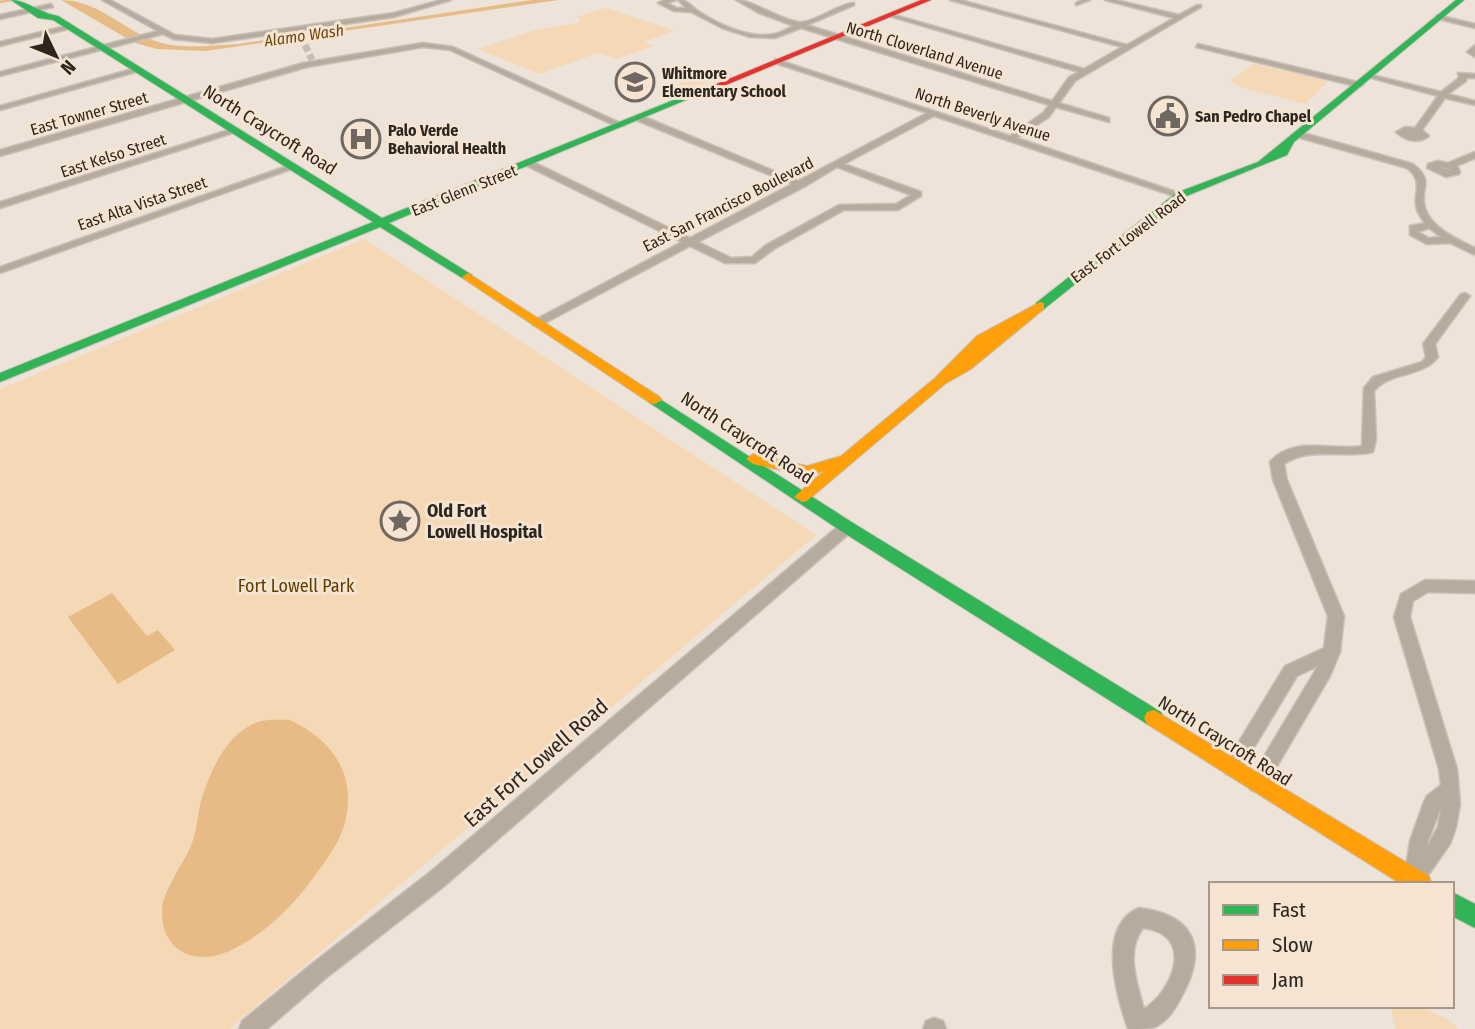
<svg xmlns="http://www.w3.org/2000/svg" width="1475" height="1029" font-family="'Fira Sans Condensed',sans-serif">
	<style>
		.green { fill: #f5d8b5 }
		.water { fill: #e6bb85 }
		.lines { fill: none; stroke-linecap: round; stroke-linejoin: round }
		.stream { stroke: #e6bb85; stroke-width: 2.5 }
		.street-tunnel { stroke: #c6bdb4; stroke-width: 7; stroke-dasharray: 7 3.5; stroke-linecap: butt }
		.street-casing { stroke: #c9c1b9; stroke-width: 3 }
		.fast-casing { stroke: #c9c1b9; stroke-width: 2 }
		.slow-casing { stroke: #c9c1b9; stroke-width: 2 }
		.jam-casing { stroke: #c9c1b9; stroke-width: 2 }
		.street { fill: #b7ab9d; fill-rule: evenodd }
		.fast { fill: #30b455; fill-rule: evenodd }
		.slow { fill: #ff9f0a; fill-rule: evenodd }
		.jam { fill: #e5322d; fill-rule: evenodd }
		.labels { text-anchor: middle; stroke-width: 6; stroke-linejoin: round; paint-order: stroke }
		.far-water-label { font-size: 16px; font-style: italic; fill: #6e4810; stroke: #f5e4d1 }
		.far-street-label { font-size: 16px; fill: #2c261f; stroke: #f5e4d1 }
		.far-poi-label { font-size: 16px; font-weight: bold; fill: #2c261f; stroke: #f5e4d1; text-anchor: start }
		.street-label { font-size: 18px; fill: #2c261f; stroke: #f5e4d1 }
		.poi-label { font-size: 18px; font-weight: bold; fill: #2c261f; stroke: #f5e4d1; text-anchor: start }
		.park-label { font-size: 18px; fill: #623d00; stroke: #f5e4d1 }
		.near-street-label { font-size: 21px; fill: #2c261f; stroke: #f5e4d1 }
	</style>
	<rect width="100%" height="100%" fill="#ede3d9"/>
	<path class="green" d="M606,8L675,31L644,42L653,46L617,59L598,53L539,74L478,49L536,30L577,23L581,19L576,17Z
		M1254,64L1328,81L1305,104L1237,86L1231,80Z
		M712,71L725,76L669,96L658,92Z
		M364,239L816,535L229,1029H0V389Z
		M1390,1006H1425C1435,1017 1450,1017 1459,1029H1396Z"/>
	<path class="water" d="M61,0C101,0 128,36 166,44C189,49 214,45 238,44L532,0H559L205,51L157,49L135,43Z
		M112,593L147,636L158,630L175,650L118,684L68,617Z
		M290,720C334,741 358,776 344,826C338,846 323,864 311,881C290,909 260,938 227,952C192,966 161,950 162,910C162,893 183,864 190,848C197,833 197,817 201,801C210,772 226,733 258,722C268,719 280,720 290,720Z"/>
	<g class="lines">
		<path class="stream" d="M0,2L12,0"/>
		<path class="street-tunnel" d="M305,45L312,60"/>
		<defs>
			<path id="street" d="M102,0H110L175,35L212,39L394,13L441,0H451L394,17L212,43L173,39L163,34L0,76V72L158,31Z
				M665,0H676L667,3L677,8H686L678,0C688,0 693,8 701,13C720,25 751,39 774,34C781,33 788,28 794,26L759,13L736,0C753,0 778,19 798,22C813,24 837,4 854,3V5L807,25L1052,101L1069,77L1079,72L886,15L891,14L1084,69L1122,47L950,0H960L1127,45L1174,18L1105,0H1116L1179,15L1197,5H1201V7L1075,81L1059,103L1109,118V122L1056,107L1049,117L1017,138L1185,195L1177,197L934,116L844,164L921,192V196L898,210H844L774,249L755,263H725L690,246L541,325H533V321L682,242L525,165V161H531L690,238L792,184L636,120V116H642L798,181L927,113L775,63V59L1010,136L1043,113L1049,105L801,28L775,38L750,37L722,28L691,12L674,11L658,3ZM837,167L911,195L896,204L839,205L766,245L752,257L731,258L698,242L804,187Z
				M1082,0H1090L1076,5V3Z
				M51,4L53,7L0,19V15Z
				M1437,15L1475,24V28L1435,18Z
				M70,25L72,28L0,46V42Z
				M423,43L453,47L625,125L618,127L450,50L423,47L307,67L0,156V150L303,63Z
				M1198,44L1362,83L1363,85L1359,87L1196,47Z
				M1475,45V57L1467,52Z
				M136,68L143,70L0,110V106Z
				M1458,73L1475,74V78H1466V81L1448,94L1475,101V105L1445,98L1422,130L1429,136C1419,144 1405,141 1396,132L1405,127L1415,128L1438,96L1364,76L1368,74L1441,92L1459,78Z
				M232,129L239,131L0,208V202Z
				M1300,132L1413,164C1436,183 1419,186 1425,208C1431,228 1457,239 1475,248V255L1450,243L1427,244L1410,235V226L1425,223C1403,197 1430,187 1407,168L1297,137L1296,135ZM1429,228L1441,237L1429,238L1418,232Z
				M1475,152V158L1457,166L1460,172L1459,174L1446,177L1427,168L1428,164L1438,161L1448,163ZM1437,167L1450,169L1451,170Z
				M290,165L297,167L0,273V267Z
				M1465,293L1470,296L1435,344L1438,357C1422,378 1390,371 1374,391L1376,440L1373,452C1343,459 1310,446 1284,464L1287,480L1344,616L1340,652L1330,676L1263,790L1257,792L1251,790L1248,784L1251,778L1318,666L1297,676L1238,774L1232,776L1226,774L1223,768L1285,666L1324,648L1328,616L1273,480L1270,462C1293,435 1332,451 1362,446L1364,388L1373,377L1422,362L1426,357L1423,344L1461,294Z
				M847,522L854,527L852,531L443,887L327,977L267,1029H239L242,1021L313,963L429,873L842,523Z
				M1425,580L1475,581V593L1428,592L1413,601L1410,617L1457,769L1460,804L1456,827L1450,844L1422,884H1406L1404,879L1410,841L1424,802L1427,796L1441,785L1439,769L1394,617L1401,594ZM1441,807L1438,827L1428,845V841Z
				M1139,908C1190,914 1208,943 1185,990C1177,1005 1171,1019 1155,1027C1148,1029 1137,1029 1128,1029C1117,997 1096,926 1139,908ZM1143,928C1196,934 1173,991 1144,1009C1137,984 1125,951 1143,928Z
				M934,1018L943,1021L946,1029H923L926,1021Z"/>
			<path id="fast" d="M11,0C26,0 40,13 58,16L382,218L686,95L693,97L389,223L472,275V279H464L380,227L0,382V373L373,222L53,20L38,18Z
				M1456,0H1464L1294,142L1287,155L1184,197L1044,309H1036V303L1176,193L1258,162Z
				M655,396L853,523L1161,712L1164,718L1161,724L1154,726L1147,724L841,531L650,403L648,400L650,397Z
				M1452,892L1475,904V928L1452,916Z"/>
			<path id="slow" d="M468,273L660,397L662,400L655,404L650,403L464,279L462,277Z
				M1040,302L1044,303V309L971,369L945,384L807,501L802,502L794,497L824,471L808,476L753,464L746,459L753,454L807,466L841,456L935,378L977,336Z
				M1154,710L1429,876L1432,884H1401L1147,724L1144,718L1147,712Z"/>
			<path id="jam" d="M921,0H931L692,99L685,97Z"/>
		</defs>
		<use href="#street" class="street-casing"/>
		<use href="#fast" class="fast-casing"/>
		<use href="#slow" class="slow-casing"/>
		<use href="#jam" class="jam-casing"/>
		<use href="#street" class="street"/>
		<use href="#fast" class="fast"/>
		<use href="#slow" class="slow"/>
		<use href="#jam" class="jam"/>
	</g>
	<defs>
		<symbol id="school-ring" viewBox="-11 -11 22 22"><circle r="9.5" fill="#f5e4d1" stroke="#706860" stroke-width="1.5"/><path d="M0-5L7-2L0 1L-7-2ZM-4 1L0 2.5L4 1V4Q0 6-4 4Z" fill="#706860"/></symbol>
		<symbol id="civic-ring" viewBox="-11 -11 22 22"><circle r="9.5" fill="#f5e4d1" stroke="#706860" stroke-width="1.5"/><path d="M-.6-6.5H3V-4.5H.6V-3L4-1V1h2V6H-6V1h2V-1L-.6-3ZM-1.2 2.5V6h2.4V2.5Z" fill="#706860"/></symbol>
		<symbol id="hospital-ring" viewBox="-11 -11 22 22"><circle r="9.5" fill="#f5e4d1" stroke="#706860" stroke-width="1.5"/><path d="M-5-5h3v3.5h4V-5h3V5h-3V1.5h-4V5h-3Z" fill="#706860"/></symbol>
		<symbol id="sight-ring" viewBox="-11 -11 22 22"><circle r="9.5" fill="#f5e4d1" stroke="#706860" stroke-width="1.5"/><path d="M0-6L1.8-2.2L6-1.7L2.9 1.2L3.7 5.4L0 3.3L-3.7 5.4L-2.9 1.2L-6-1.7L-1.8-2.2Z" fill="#706860"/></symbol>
	</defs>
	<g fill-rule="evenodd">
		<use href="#school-ring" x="613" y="60" width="44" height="44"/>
		<use href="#civic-ring" x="1146" y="94" width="44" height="44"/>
		<use href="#hospital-ring" x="339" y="117" width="44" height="44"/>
		<use href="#sight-ring" x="378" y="499" width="44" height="44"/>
	</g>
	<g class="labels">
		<g class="far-water-label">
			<text transform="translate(304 35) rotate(-8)" y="6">Alamo Wash</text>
		</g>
		<g class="far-street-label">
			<text transform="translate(925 50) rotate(17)" y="6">North Cloverland Avenue</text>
			<text transform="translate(89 113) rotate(-16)" y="6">East Towner Street</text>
			<text transform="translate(983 114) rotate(18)" y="6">North Beverly Avenue</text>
			<text transform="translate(113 155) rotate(-18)" y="6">East Kelso Street</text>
			<text transform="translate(464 190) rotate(-22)" y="6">East Glenn Street</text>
			<text transform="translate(142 203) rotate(-19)" y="6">East Alta Vista Street</text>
			<text transform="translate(728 204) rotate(-27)" y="6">East San Francisco Boulevard</text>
			<text transform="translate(1128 237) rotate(-37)" y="6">East Fort Lowell Road</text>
		</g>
		<g class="far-poi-label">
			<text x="662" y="79">Whitmore<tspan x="662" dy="18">Elementary School</tspan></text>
			<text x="1195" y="122">San Pedro Chapel</text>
			<text x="388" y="136">Palo Verde<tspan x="388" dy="18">Behavioral Health</tspan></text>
		</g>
		<g class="street-label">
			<text transform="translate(270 130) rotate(32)" y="6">North Craycroft Road</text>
			<text transform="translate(747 438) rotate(33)" y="6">North Craycroft Road</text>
			<text transform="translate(1225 741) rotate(32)" y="6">North Craycroft Road</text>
		</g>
		<g class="poi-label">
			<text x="427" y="517">Old Fort<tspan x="427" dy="21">Lowell Hospital</tspan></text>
		</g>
		<g class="park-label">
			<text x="296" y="592">Fort Lowell Park</text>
		</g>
		<g class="near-street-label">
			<text transform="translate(536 763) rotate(-41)" y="7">East Fort Lowell Road</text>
		</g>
	</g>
	<rect x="1209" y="882" width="245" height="126" fill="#f5e4d1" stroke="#a5988a" stroke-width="2"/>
	<rect x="1223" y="905" width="35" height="10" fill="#30b455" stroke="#a5988a" stroke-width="2"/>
	<text x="1272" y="917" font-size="21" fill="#2c261f">Fast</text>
	<rect x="1223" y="940" width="35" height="10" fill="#ff9f0a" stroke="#a5988a" stroke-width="2"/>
	<text x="1272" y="952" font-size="21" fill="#2c261f">Slow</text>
	<rect x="1223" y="975" width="35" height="10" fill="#e5322d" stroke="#a5988a" stroke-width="2"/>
	<text x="1272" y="987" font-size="21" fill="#2c261f">Jam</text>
	<g transform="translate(56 56) rotate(133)" stroke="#f5e4d1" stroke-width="5" paint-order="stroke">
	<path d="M0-5L12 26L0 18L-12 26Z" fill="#2c261f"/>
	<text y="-10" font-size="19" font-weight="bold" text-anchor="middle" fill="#2c261f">N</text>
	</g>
</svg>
